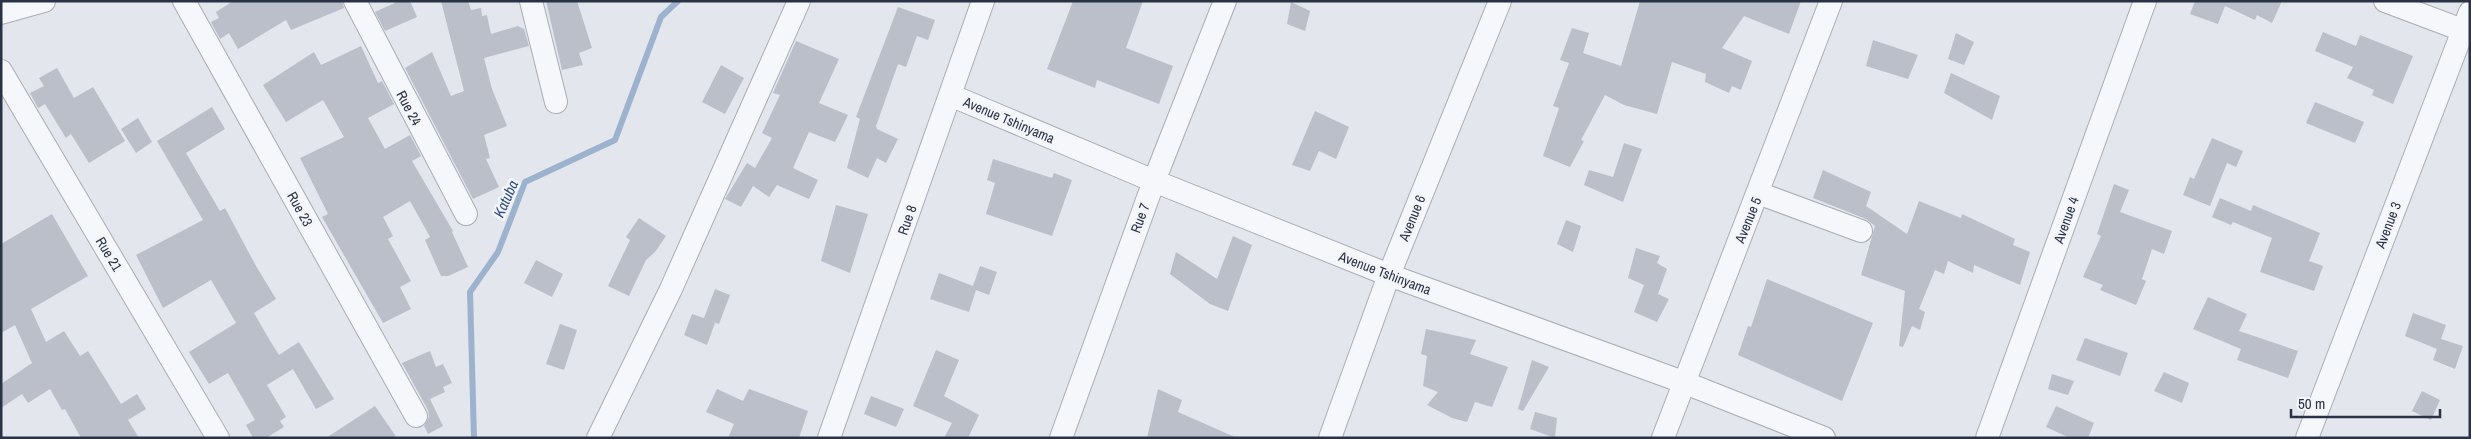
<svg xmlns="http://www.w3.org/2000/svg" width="2471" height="439" font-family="'Archivo Narrow',sans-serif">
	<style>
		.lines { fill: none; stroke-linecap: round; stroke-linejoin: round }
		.stream { stroke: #9db2cd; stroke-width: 6 }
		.building { fill: #babfca }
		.minor-casing { stroke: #a8adb7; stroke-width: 24 }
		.minor { stroke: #f6f7fa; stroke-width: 22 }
		.labels { text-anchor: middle; stroke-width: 5; stroke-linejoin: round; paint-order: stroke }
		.street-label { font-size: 14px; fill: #2a3345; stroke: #f3f5f9 }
		.water-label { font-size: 15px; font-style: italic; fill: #324f7b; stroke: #f3f5f9 }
	</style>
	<rect width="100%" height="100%" fill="#e3e6ec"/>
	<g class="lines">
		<path class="stream" d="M474,438L470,292L498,252L525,182L615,140L661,17L678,1"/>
	</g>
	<path class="building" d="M233,1H342L344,8L291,30L286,20L238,49L229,33L220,39L211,22L219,18L216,12Z
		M399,1H410L417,17L385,31L375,12Z
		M441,1H468L471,10L481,8L482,16L487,15L491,34L518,26L524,29L529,46L484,58L492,89L507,126L484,135L490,158L486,159L499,187L473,199L405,68L432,52L451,96L464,91Z
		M546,1H577L592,48L579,53L583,65L562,70Z
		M1073,1H1143L1126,48L1173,66L1159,104L1097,80L1095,88L1047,69Z
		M1640,1H1801L1789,34L1744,16L1722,48L1752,61L1741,90L1732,86L1729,93L1705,82L1706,74L1672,62L1657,114L1624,105L1605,95L1581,140L1584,141L1570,167L1543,156L1559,108L1553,106L1569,63L1560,60L1572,28L1589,33L1583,53L1621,66Z
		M2195,1H2282L2272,23L2257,15L2255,20L2225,6L2218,24L2190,14Z
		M1291,2L1310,11L1305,31L1287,24Z
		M898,7L935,20L928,40L917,36L906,67L898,64L876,126L877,129L898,139L886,163L877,158L868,178L847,168L860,119L856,117Z
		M2323,32L2356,46L2360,35L2413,56L2393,104L2372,95L2374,90L2347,78L2353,67L2315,51Z
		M1956,33L1974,42L1964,65L1948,59Z
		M1873,40L1918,55L1908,79L1866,66Z
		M796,41L839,59L819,103L848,115L835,142L809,132L793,168L818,180L809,199L777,185L769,197L753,186L741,207L725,199L747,163L755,168L772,138L762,133L780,95L773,93Z
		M361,46L378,83L382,81L394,104L368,118L385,149L410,135L421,156L412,161L453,231L452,232L468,267L448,276H441L425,240L430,237L410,201L383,217L393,236L388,239L411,281L400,287L411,309L383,323L322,217L328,214L300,158L344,137L323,100L286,122L263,85L314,52L321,65Z
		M721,65L744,78L725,114L702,102Z
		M57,68L74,98L93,87L125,141L89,163L71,134L66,138L45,104L38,108L30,93L44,86L39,78Z
		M1951,73L2000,96L1992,120L1944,93Z
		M2315,102L2364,122L2355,143L2306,123Z
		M212,107L225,129L186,153L220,211L225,208L256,266L276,299L254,313L269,339L279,355L299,342L334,399L316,409L293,369L267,385L286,417L280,421L284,427L266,438H253L246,425L255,420L228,373L209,384L189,352L236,323L211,280L163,308L136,255L203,220L157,141Z
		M1315,111L1349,127L1336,159L1319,151L1310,171L1292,165Z
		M138,118L152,142L136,153L121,129Z
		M2212,138L2243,151L2236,167L2227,163L2210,206L2183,195L2190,177L2194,179Z
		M1624,143L1642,149L1623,202L1584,185L1589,170L1613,177Z
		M993,159L1052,178L1054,173L1072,180L1052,236L986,214L995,183L987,180Z
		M1823,170L1871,192L1866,206L1907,234L1919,201L1961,218L1962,214L2015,239L2013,245L2030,252L2020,285L1974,265L1973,273L1948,261L1944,274L1935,270L1919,309L1925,312L1920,330L1912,326L1903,347L1899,346L1905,291L1861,275L1875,226L1866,219L1813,198Z
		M2114,184L2129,190L2120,212L2172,231L2164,254L2152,249L2142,279L2146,281L2136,305L2100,290L2103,285L2083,277L2101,236L2097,234Z
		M2220,198L2251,211L2253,205L2320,233L2309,261L2323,266L2314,291L2260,272L2272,238L2233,222L2231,225L2212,217Z
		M836,205L868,214L850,273L821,261Z
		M52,214L88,276L31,309L46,342L64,331L80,356L88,351L121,404L137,394L146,409L128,420L139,438H81L65,409L62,410L50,389L28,403L22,394L1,408V384L32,363L15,325L1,333V244Z
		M639,218L666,236L655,252L646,260L629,296L608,286L630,240L626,237Z
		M1566,220L1581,226L1573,252L1557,244Z
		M1233,236L1252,245L1228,311L1210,304L1170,274L1176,252L1217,279Z
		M1636,248L1660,256L1657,263L1667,269L1658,294L1669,299L1657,322L1634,312L1644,285L1628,278Z
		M536,260L563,274L552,297L524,283Z
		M980,266L997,272L989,295L976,290L969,312L930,299L939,273L973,286Z
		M1767,279L1873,323L1842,401L1738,355L1748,326L1751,327Z
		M715,289L730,295L719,324L710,321L715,323L707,345L684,335L692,314L704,318Z
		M2208,297L2247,314L2239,331L2298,351L2288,378L2237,360L2241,349L2193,329Z
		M2413,313L2446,325L2441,339L2463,346L2455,369L2433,360L2437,349L2405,336Z
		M560,324L577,330L564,370L546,364Z
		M1426,329L1476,340L1470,354L1508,367L1492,407L1475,402L1467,422L1452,418L1427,405L1438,392L1423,386L1427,356L1421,354Z
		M2085,338L2128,353L2120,376L2076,360Z
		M936,350L959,360L944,396L979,415L968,438H944L952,423L913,406Z
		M430,351L436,367L443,364L452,383L443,387L445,392L430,399L443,426L428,434L424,426L429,417L428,410L402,363Z
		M1532,360L1549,367L1523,411L1518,409Z
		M2164,372L2189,383L2182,403L2154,391Z
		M2052,374L2074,381L2068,395L2048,389Z
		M717,389L743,401L749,389L808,411L799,438H728L734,424L706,412Z
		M1158,389L1182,400L1178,412L1237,438H1147Z
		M2422,391L2440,400L2431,420L2412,411Z
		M871,396L904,409L896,427L864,414Z
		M375,406L397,438H326Z
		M2056,406L2094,423L2088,438H2070L2046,427Z
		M1535,412L1557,418L1555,438L1530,429Z"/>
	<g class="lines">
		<defs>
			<path id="minor" d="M184,1L416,416
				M355,1L466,214
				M531,1L556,102
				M2385,1L2470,33
				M1,13L44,1
				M1,71L218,438
				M950,95L1154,181L1389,275L1683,382L1824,438
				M1758,193L1861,231
				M598,438L671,289L799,1
				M829,438L983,1
				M1061,438L1154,181L1225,1
				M1330,438L1389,275L1500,1
				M1663,438L1831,1
				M1987,438L2145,1
				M2307,438L2470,12"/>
		</defs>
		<use href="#minor" class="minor-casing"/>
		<use href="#minor" class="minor"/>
	</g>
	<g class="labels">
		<g class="street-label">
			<text transform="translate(409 108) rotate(62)" y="5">Rue 24</text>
			<text transform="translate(1009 120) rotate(23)" y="5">Avenue Tshinyama</text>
			<text transform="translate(300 209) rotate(61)" y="5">Rue 23</text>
			<text transform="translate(1140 218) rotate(-70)" y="5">Rue 7</text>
			<text transform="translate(1412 218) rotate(-68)" y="5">Avenue 6</text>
			<text transform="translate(907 220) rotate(-71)" y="5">Rue 8</text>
			<text transform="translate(1748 220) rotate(-68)" y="5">Avenue 5</text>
			<text transform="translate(2066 220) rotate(-70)" y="5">Avenue 4</text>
			<text transform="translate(2388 225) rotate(-69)" y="5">Avenue 3</text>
			<text transform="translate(109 254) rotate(59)" y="5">Rue 21</text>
			<text transform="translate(1385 273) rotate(21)" y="5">Avenue Tshinyama</text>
		</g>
		<g class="water-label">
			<text transform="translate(506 199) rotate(-66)" y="5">Katuba</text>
		</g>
	</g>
	<rect width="2471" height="439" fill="none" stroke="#2a3345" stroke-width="5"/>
	<path d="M2291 409v8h149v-8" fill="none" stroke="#2a3345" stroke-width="2.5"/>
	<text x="2298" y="409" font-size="15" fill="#2a3345" stroke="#f3f5f9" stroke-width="4" paint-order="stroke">50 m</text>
</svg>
